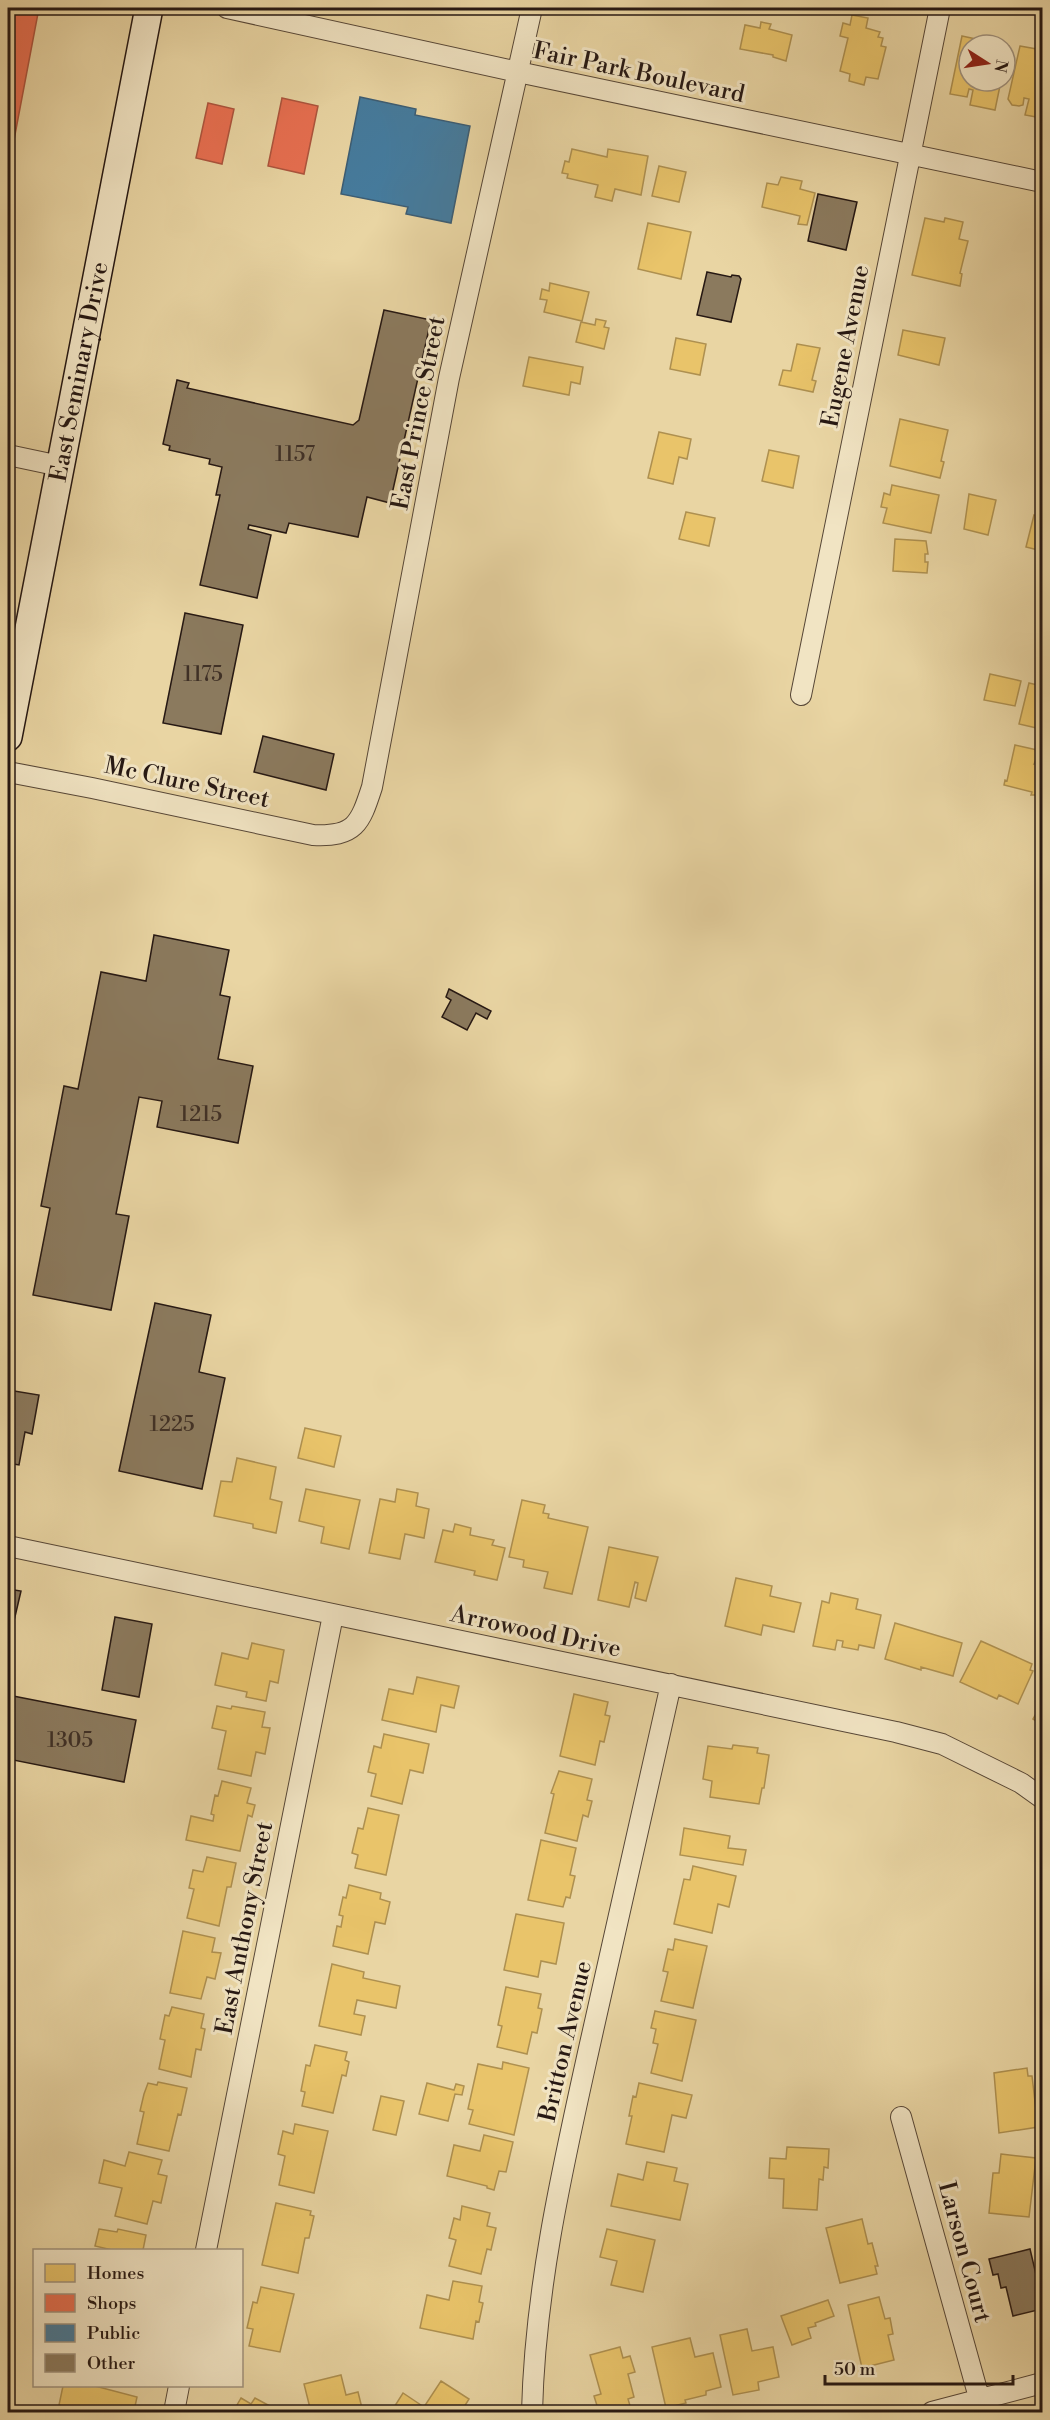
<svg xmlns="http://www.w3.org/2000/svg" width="1050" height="2420" font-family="'Libre Bodoni',serif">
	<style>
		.homes { fill: #e9c46a; stroke: #ae9050; stroke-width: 1.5 }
		.shops { fill: #e76f51; stroke: #ad553e; stroke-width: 1.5 }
		.public { fill: #457b9d; stroke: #3c5d74; stroke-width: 1.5 }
		.building { fill: #8b7a5e; stroke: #261813; stroke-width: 1.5 }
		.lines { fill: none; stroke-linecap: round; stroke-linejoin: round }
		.minor-casing { stroke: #574737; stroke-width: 22 }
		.secondary-casing { stroke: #261813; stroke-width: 30 }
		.minor { stroke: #f1e4c3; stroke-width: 20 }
		.secondary { stroke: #f1e4c3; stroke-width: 27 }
		.labels { text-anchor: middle; stroke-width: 6; stroke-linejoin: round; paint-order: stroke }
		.number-label { font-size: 21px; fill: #3f3026 }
		.street-label { font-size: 24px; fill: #261813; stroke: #f1e4c3 }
	</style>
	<rect width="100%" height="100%" fill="#e9d5a3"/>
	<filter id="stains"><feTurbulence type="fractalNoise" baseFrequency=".00333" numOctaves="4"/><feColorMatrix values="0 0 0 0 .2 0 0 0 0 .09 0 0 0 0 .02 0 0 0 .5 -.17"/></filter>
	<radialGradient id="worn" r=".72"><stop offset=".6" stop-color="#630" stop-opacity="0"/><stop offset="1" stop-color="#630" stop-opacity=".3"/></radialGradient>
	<path class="homes" d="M852,15L868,18L866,28L880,32L878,37L883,38L881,46L886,47L878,79L866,77L864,85L849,81L850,74L840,71L848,38L840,36L843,23L850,25Z
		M761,22L771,24L769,29L792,35L786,61L773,57V55L740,49L745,25L760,28Z
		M962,36L1004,45H969V81H1001L995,110L970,105L973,90L969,89L967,97L950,94Z
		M1005,45L1009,46L1005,64Z
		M1020,46L1042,50V118L1025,115L1029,99L1024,98L1023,105L1019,106L1012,105L1008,99Z
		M572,149L607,157L608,149L648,156L641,195L615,189L612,201L595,197L598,185L567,178L568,174L562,173L565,161L569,162Z
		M659,166L686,172L679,202L652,196Z
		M781,177L802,181L800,189L815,193L807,225L798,224L800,216L762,207L767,183L778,185Z
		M925,218L944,222L945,218L963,222L959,239L968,241L960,273L962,274L960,286L912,275Z
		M648,223L691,232L681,279L638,269Z
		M550,283L589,292L582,321L544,312L547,300L540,299L542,289L549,291Z
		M596,319L606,321L604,327L609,328L604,349L576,342L581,322L595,325Z
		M903,330L945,338L939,365L898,355Z
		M676,338L706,344L700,375L670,369Z
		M797,344L820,348L812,380L816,381L813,392L779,385L783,370L791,371Z
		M529,357L583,367L580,384L571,382L569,395L523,386Z
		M900,419L948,430L941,461L944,462L940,478L890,466Z
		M659,432L691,439L687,459L679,457L673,484L648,478Z
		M769,450L799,456L793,488L762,481Z
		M892,485L939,495L931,533L883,523L887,508L881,507L884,493L890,495Z
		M969,494L996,500L988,535L964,529Z
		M686,512L715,518L709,546L679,539Z
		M1034,515L1042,517V551L1026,547Z
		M895,539L926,541L928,554H925V562H928L927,573L893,571Z
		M990,674L1021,681L1015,706L984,700Z
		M1029,683L1042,686L1041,729L1019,724Z
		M1015,745L1037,750L1039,753L1034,764L1040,763L1039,766H1042V795H1031L1032,792L1004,785L1005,780L1007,781Z
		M305,1428L341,1436L334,1467L298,1458Z
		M237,1458L276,1467L270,1499L282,1502L276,1533L253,1528V1524L214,1516L221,1481L232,1482Z
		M306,1489L360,1500L349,1549L321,1543L324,1527L299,1521Z
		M397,1489L418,1493L416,1506L429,1509L424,1538L405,1534L400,1559L369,1553L380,1499L395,1502Z
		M522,1500L545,1505L543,1513L549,1514L548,1518L588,1527L572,1594L544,1588L548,1572L523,1567L524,1560L509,1557Z
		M455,1524L471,1528L470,1535L494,1540L492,1545L505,1548L497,1580L474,1575L475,1571L435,1562L443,1530L453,1532Z
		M609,1547L658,1557L646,1601L635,1598L638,1583L635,1582L629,1607L598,1600Z
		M736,1578L772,1586L770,1596L801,1603L794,1632L763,1625L761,1635L725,1626Z
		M831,1593L858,1599L856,1609L881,1615L874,1648L859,1645L858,1650L842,1647L843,1641L837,1640L835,1650L813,1646L822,1601L829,1603Z
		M895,1623L962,1643L953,1676L921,1667V1670L885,1659Z
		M981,1641L1032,1664L1030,1670L1033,1671L1018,1704L999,1695L997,1699L960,1682Z
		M252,1643L284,1650L278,1683L270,1681L266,1701L246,1697L247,1692L215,1685L222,1653L248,1659Z
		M417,1677L459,1686L454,1708L441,1705L436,1732L382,1720L389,1689L413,1694Z
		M574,1694L608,1702L605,1715L610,1716L604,1742L600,1741L595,1765L560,1756Z
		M1042,1703V1725L1033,1719Z
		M217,1706L231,1709L232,1706L265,1712L262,1727L270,1728L265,1754L256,1752L251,1776L218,1769L226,1731L212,1728Z
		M384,1734L429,1744L423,1773L410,1770L402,1804L371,1796L376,1774L368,1772L374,1746L381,1748Z
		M733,1745L758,1748L757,1753L769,1755L764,1788H762L759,1804L710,1797L712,1781L703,1779L708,1746L732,1749Z
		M559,1771L592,1779L587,1800L592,1801L588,1817L583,1815L577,1841L545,1833L554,1794L551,1793Z
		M222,1781L251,1788L247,1803L255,1805L252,1817L248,1815L240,1851L186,1840L191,1816L213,1821L214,1815L211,1814L215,1795L218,1796Z
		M368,1808L399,1815L386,1875L355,1868L358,1855L352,1853L358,1828L363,1829Z
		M684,1828L730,1836L728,1848L746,1850L743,1865L680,1855Z
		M541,1840L576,1848L570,1875L575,1876L570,1898L566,1897L563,1907L528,1900Z
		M207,1857L236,1863L231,1887H227L219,1926L187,1918L194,1889L189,1888L193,1870L203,1872Z
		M693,1866L736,1876L729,1907L718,1904L712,1933L674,1924L684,1879L690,1880Z
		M349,1885L381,1893L380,1899L390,1902L385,1924L375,1922L368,1954L333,1946L337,1926L341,1927L343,1916L339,1915L343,1897L346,1898Z
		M516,1914L564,1923L556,1964L541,1961L538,1977L504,1970Z
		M183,1931L215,1938L212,1952L221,1953L215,1979L207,1977L201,1999L170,1993Z
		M675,1939L707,1946L693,2008L661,2001L668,1972L663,1971L668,1949L673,1950Z
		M332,1964L364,1972L363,1978L400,1986L396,2008L357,2000L354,2014L365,2016L361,2035L319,2026Z
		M506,1987L541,1994L538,2008L542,2009L537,2033L532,2032L527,2054L497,2047L502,2026L498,2025Z
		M172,2007L204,2014L201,2028L205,2029L201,2050L196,2049L191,2077L159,2069L165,2040L160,2039L165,2015L169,2016Z
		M655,2011L696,2020L682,2081L651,2073L658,2044L653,2043L656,2029L651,2028Z
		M315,2045L347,2052L345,2060L349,2062L346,2076L342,2075L333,2113L302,2106L305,2092L301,2091L306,2065L310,2066Z
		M503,2062L529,2068L514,2135L469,2124L473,2110L468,2109L478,2064L502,2069Z
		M1027,2068L1028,2076H1032L1038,2127L999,2133L994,2073Z
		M158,2082L187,2088L181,2115L178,2114L169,2151L137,2144L144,2112L140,2111L144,2094L148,2083L157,2085Z
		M427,2083L454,2090L456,2084L464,2086L462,2095L455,2094L448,2121L419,2114Z
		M639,2083L692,2095L686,2118L672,2115L664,2152L626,2144L632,2116H629L633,2096L636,2097Z
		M381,2096L404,2101L396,2135L373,2130Z
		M295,2124L328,2131L314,2193L279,2185L285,2156L278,2154L283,2131L293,2134Z
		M484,2135L513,2142L506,2172L499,2171L494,2190L487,2188V2186L447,2176L454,2145L480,2151Z
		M787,2147L829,2149L828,2168L824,2167L823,2180L819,2179L817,2210L783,2208L784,2179L769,2178L770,2158L786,2159Z
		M129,2152L162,2160L158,2174L167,2176L161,2203L153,2201L147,2224L115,2216L122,2188L99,2183L104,2160L125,2166Z
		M1001,2154L1036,2158L1029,2217L989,2213L993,2173H999Z
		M647,2162L677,2168L674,2181L688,2184L680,2220L611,2206L618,2174L643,2180Z
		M276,2203L311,2211L310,2215L314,2216L309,2238H305L298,2273L262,2265Z
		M462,2206L490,2213L487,2226L496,2228L491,2250L487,2249L481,2274L449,2266L456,2240L449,2238L454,2218L460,2220Z
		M862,2219L868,2244L872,2243L878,2266H875L877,2274L840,2283L826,2228Z
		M99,2229L117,2232L118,2229L146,2235L143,2250H147H112L95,2246Z
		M607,2229L655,2240L643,2292L611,2285L617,2261L600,2257Z
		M453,2281L482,2286L479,2302L483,2303L479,2322L476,2321L473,2339L420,2328L427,2295L449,2300Z
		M261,2287L294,2294L280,2352L249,2346L253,2329L247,2328L253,2302L257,2303Z
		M879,2297L885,2319L890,2318L893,2334L888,2335L894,2360L862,2368L848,2305Z
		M828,2300L834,2316L815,2323L816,2326L808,2328L811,2338L792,2345L781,2316Z
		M747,2329L752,2351L773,2347L779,2377L758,2382L759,2390L733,2395L720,2335Z
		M690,2338L695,2357L713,2353L721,2387L706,2391V2395L685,2400L686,2403L666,2408L652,2347Z
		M620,2347L623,2358L630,2356L635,2372L628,2374L634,2397L628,2399L631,2409L620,2412H599L594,2396L601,2394L590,2355Z
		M341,2375L346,2395L358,2392L363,2412H311L304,2384Z
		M441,2381L469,2399L461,2412H391L403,2393L424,2407Z
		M63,2386H95L137,2397L134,2411L121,2408L120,2412H65L66,2407L59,2405Z
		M241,2398L251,2404L255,2398L281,2412H233Z"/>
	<path class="shops" d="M8,8H39L10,161H8Z
		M282,98L318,106L304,174L268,166Z
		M208,103L234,109L222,164L196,158Z"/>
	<path class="public" d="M360,97L416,109L415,115L470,126L451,223L406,214L408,207L341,194Z"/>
	<path class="building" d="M818,194L857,202L846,250L808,241Z
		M707,272L731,277L732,275L739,276L741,279L731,322L697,315Z
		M384,310L431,320L390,503L367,497L358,537L289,523L286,533L249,525L248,529L271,535L257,598L200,585L220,495H216L222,467L209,464L210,459L169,450L170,446L163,444L177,380L189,383L187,388L353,425L359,420Z
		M185,613L243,625L221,734L163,723Z
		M263,736L334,754L326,790L254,772Z
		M154,935L229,950L220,995L230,997L218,1059L253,1066L238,1143L157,1127L162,1101L139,1097L116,1214L129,1216L111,1310L33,1295L50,1208L41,1206L64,1086L78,1089L101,972L146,981Z
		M449,989L491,1011L487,1019L476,1013L467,1030L442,1017L451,1000L446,997Z
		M155,1303L211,1315L199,1372L225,1378L202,1489L119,1471Z
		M8,1390L39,1395L32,1434L25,1432L19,1465L8,1463Z
		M8,1589L21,1591L10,1638L8,1637Z
		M115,1617L152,1624L139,1697L102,1690Z
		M8,1695L136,1720L124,1782L8,1759Z
		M1030,2249L1042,2300V2309L1013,2316L1006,2287L1001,2288L998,2274L993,2275L989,2259Z"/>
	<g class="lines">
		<defs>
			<path id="minor" d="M227,8L518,72L1042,182
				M8,455L60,466
				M801,695L940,8
				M8,772L92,788L313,835C355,837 360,824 372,787L449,378L532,8
				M8,1546L896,1732L942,1744L1021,1783L1042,1798
				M901,2117L980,2401
				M206,2250L333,1615
				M174,2412L179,2386
				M532,2412C535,2287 563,2166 590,2044C617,1924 644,1804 671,1684
				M932,2412L1042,2383"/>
			<g id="secondary">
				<path id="s1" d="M8,737L149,8"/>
			</g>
		</defs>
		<use href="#minor" class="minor-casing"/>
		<use href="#secondary" class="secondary-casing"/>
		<use href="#minor" class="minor"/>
		<use href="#secondary" class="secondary"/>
	</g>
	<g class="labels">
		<g class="number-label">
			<text x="295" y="461">1157</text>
			<text x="203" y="681">1175</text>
			<text x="201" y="1121">1215</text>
			<text x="172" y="1431">1225</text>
			<text x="70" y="1747">1305</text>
		</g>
		<g class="street-label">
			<text transform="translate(639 72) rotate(12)" y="8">Fair Park Boulevard</text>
			<text transform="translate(845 346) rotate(-79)" y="8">Eugene Avenue</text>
			<text dy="8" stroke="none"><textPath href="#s1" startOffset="372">East Seminary Drive</textPath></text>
			<text transform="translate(418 413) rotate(-79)" y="8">East Prince Street</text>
			<text transform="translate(187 782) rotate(12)" y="8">Mc Clure Street</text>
			<text transform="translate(536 1631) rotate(12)" y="8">Arrowood Drive</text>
			<text transform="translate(244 1928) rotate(-79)" y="8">East Anthony Street</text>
			<text transform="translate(565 2041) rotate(-77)" y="8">Britton Avenue</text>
			<text transform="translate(965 2252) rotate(75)" y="8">Larson Court</text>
		</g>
	</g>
	<rect width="1050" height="2420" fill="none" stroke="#e9d5a3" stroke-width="30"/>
	<rect x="9" y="9" width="1032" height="2402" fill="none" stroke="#261813" stroke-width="3"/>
	<rect x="15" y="15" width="1020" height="2390" fill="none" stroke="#261813" stroke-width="1.5"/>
	<rect x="33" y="2249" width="210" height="138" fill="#f1e4c3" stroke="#a0927d" stroke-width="1.5"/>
	<rect x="45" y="2264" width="30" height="18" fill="#e9c46a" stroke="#a0927d" stroke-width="1.5"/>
	<text x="87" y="2279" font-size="18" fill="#261813">Homes</text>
	<rect x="45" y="2294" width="30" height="18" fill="#e76f51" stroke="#a0927d" stroke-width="1.5"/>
	<text x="87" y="2309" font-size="18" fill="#261813">Shops</text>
	<rect x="45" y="2324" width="30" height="18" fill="#457b9d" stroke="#a0927d" stroke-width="1.5"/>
	<text x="87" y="2339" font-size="18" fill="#261813">Public</text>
	<rect x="45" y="2354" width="30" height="18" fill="#8b7a5e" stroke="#a0927d" stroke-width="1.5"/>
	<text x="87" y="2369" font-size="18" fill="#261813">Other</text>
	<g transform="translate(987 63) rotate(102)"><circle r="28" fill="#f1e4c3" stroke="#a0927d" stroke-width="1.5"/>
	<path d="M0-4.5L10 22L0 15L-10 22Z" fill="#8f2418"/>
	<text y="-9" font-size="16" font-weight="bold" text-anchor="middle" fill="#261813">N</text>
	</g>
	<path d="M825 2375v9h188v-9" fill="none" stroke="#261813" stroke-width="3"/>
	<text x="834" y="2375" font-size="18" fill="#261813" stroke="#f1e4c3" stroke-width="4.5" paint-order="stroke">50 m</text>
	<rect width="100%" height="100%" filter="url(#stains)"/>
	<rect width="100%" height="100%" fill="url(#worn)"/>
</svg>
